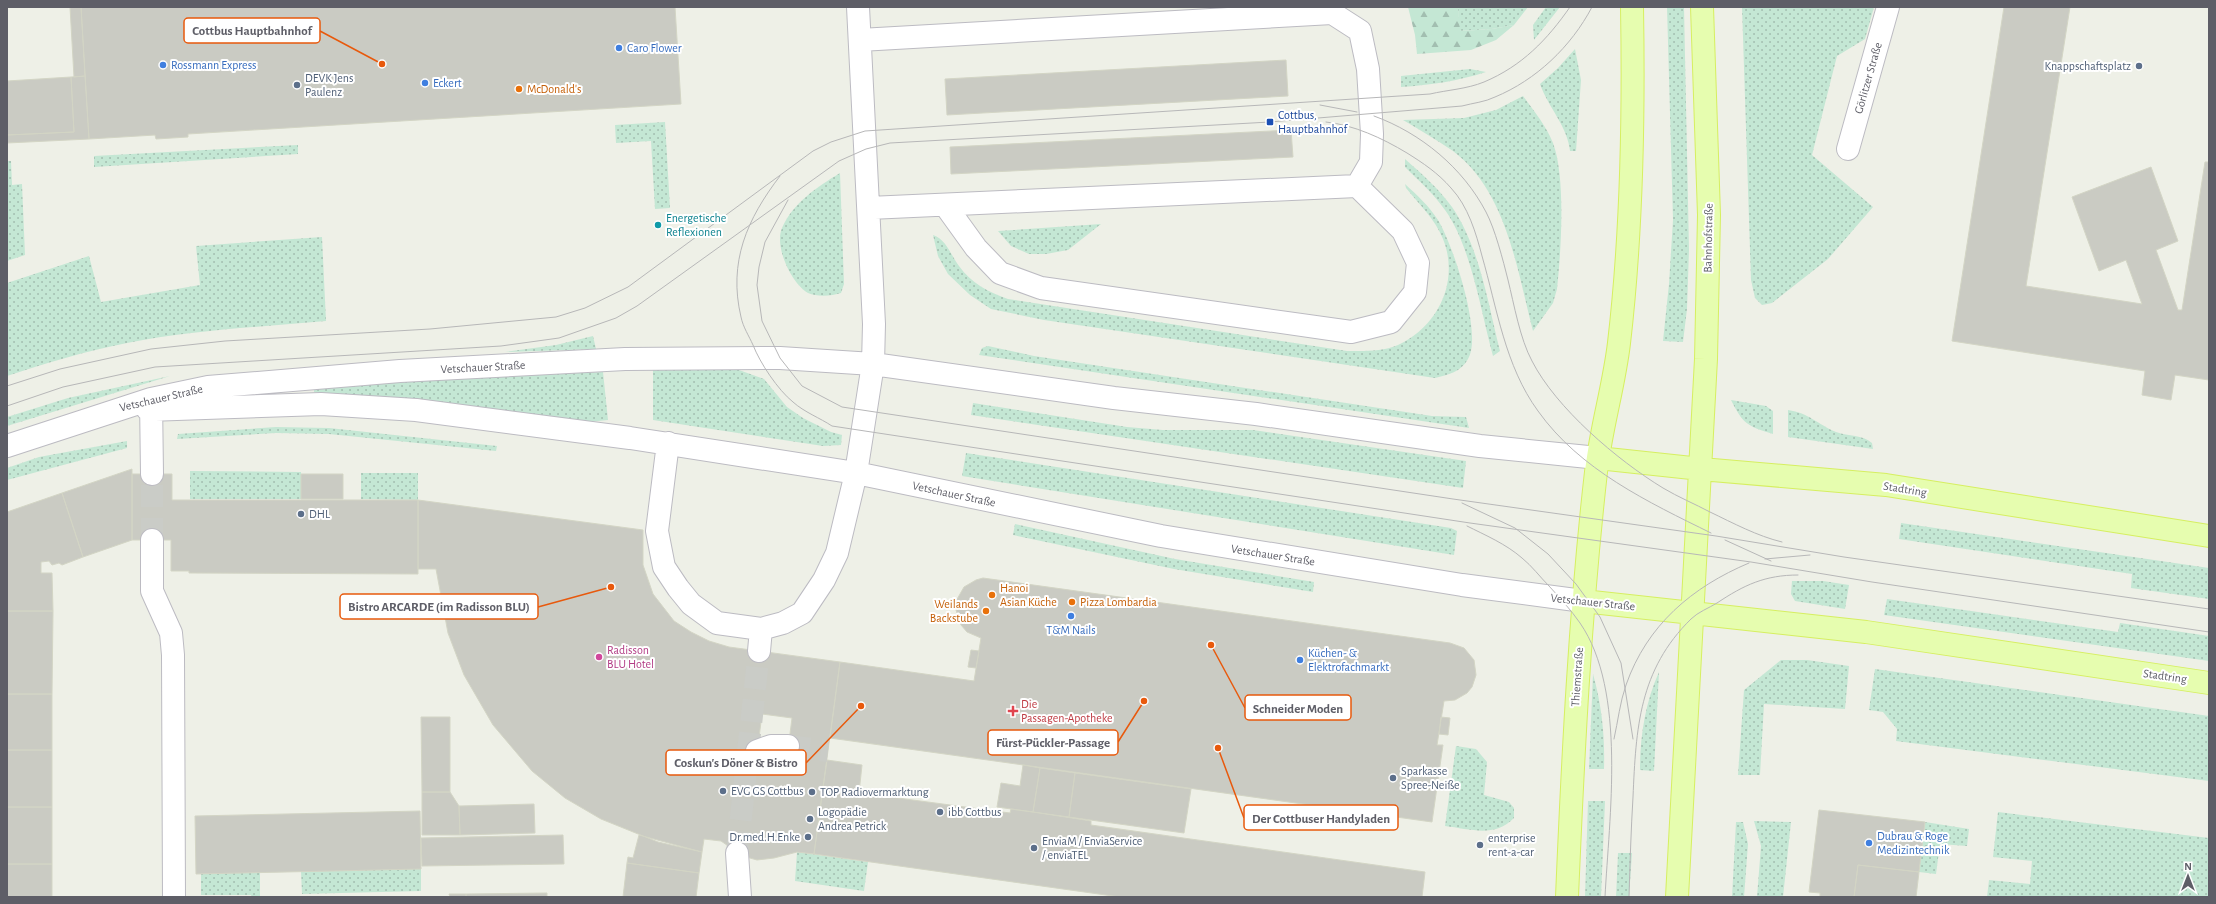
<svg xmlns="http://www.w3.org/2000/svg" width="2216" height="904" font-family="'Alegreya Sans',sans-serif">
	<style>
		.grass { fill: url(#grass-dots) }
		.forest { fill: url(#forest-firs) }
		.building { fill: #cacbc3; stroke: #d3d5c5; fill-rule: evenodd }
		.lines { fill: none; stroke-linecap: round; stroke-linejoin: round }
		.minor-tunnel { stroke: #caccc7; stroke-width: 22; stroke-dasharray: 22 11; stroke-linecap: butt }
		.minor-casing { stroke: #bcbbc2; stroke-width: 24 }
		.major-casing { stroke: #d6ef61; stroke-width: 24 }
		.minor { stroke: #fff; stroke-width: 22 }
		.major { stroke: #e6fdaf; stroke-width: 22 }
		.tram { stroke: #b7b7b8; stroke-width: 1 }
		.shop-dot { fill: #3f7fe0; stroke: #fff; stroke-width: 1.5 }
		.service-dot { fill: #5c6f8a; stroke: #fff; stroke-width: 1.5 }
		.food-dot { fill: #e8710a; stroke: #fff; stroke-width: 1.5 }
		.transit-dot { fill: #1a4fb4; stroke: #fff; stroke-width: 1.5 }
		.culture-dot { fill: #0f9aa8; stroke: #fff; stroke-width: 1.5 }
		.hotel-dot { fill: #d1479c; stroke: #fff; stroke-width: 1.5 }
		.health-dot { fill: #e0444e; stroke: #fff; stroke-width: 1.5 }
		.labels { text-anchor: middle; stroke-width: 4; stroke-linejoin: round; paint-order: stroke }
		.shop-label { font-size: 12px; fill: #366cbe; stroke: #fff; text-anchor: start }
		.service-label { font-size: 12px; fill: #4e5e75; stroke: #fff; text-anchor: start }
		.street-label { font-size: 12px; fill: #5e5e67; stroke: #fff }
		.food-label { font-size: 12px; fill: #c56008; stroke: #fff; text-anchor: start }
		.transit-label { font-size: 12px; fill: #164399; stroke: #fff; text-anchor: start }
		.culture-label { font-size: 12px; fill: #0d838f; stroke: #fff; text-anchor: start }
		.hotel-label { font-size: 12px; fill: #b23c85; stroke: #fff; text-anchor: start }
		.health-label { font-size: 12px; fill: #be3a42; stroke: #fff; text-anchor: start }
		.leader { fill: none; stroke: #e8590c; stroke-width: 1.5 }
		.callout-dot { fill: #e8590c; stroke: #fff; stroke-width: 1.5 }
		.callout { fill: #fff; stroke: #e8590c; stroke-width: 1.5 }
		.callout-label { font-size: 13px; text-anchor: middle; font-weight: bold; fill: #5e5e67 }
	</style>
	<defs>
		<pattern id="grass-dots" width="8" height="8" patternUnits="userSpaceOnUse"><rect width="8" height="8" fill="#c4e7d4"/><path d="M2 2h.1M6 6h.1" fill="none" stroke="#a2beb0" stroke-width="1.8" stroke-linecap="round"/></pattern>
		<pattern id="forest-firs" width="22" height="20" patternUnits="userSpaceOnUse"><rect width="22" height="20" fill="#c4e7d4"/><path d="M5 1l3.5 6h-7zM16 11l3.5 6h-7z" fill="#a2beb0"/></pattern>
	</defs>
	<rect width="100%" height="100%" fill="#eef0e7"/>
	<path class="grass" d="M1458,7H1528L1514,25L1492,29L1459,31Z
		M1546,7H1560L1534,40L1533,25Z
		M1667,7H1684L1689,250L1687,309L1683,342L1663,341L1669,284L1673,220Z
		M1742,7H1874L1865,39L1837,56L1812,155L1873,207L1828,259L1772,303L1762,305L1755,298L1751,280Z
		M1575,49L1581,80L1576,151H1570C1568,127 1548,107 1540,84L1558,68Z
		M1470,69L1486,72C1458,81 1431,85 1401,87V76Z
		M1523,96C1534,111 1546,126 1553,143C1566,177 1561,252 1557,289L1553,303L1533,331C1517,270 1507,192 1453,151C1437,140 1420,130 1403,120L1464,118L1496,110Z
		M665,122L670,208L655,209L651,141L616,143L615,125Z
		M298,145V154L94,167V156Z
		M1405,159C1422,174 1439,189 1452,207C1480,248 1488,304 1500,351L1493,356C1481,312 1471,246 1445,210C1434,194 1419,181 1405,167Z
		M7,161H11L12,185L22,184L25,255L7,261Z
		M840,173L844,284L841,293C832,296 817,297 808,293C791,283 774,246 782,228C793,203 817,187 840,173Z
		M1405,184C1417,195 1429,206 1438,220C1453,245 1483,334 1468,359C1461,372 1448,375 1435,378L1044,320L991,309L970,295L948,274L938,256L933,235C947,240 950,254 959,266C971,283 988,292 1008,299L1347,351C1364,351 1382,352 1398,345C1438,327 1460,281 1443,239C1435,219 1419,204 1406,188Z
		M1101,224L1068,250L1046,254H1029L1011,246L998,231Z
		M322,237L326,321C260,327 193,330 127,343C86,351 46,363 7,376V283L89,256L101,302L200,285L196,246Z
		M593,336L596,349L505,352L556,345Z
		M988,346L1034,356L1432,416L1466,417L1469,428L979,355L982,348Z
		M653,370H739L764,379L787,407L803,418L831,432L842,435L841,445L823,446L653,420Z
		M603,372L608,420L588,422L418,399L314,392V384Z
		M170,376L7,426V417L68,398Z
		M1731,400L1766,406L1773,411V434C1747,426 1743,424 1731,400Z
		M973,403L1127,427L1163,430H1253L1466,461L1463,488L971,415Z
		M1788,410C1809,413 1817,424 1836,432C1849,437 1862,434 1872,443L1873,449L1788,437Z
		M276,427L329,428L497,446L496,451L329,434L276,433L177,439L178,434Z
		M127,441V448L7,480V468L39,457Z
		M966,453L1451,528L1457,531L1454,555L962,476Z
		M190,471L301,472V499H190Z
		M361,473H418V500L361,499Z
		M1901,523L2209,568V599L2131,588L2132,574L1899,539Z
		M1015,524L1175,559L1314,582L1313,592L1174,569L1013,535Z
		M1792,581H1823L1849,585L1845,609L1795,601L1791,594Z
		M1887,599L2118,632L2120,623L2209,636V661L1884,615Z
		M1781,660H1807L1849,666L1845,709L1764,704L1760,775H1738L1744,690Z
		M1875,669L2209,716V781L1896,741L1897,729L1883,712L1869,710Z
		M1659,672L1654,771L1640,770C1640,737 1645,703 1659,672Z
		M1593,674C1602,706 1605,737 1604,769H1589Z
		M1456,746L1476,749L1487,762L1484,795L1509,802L1514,808V818C1495,838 1470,829 1445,826Z
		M1588,801H1605L1601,897H1585Z
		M1998,812L2209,838V897H1987L1989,880L2030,884L2032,861L1993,857Z
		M1754,821L1791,822L1783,897H1757L1761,846Z
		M1736,822H1743L1748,844L1744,897H1732Z
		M1925,822L1969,829L1967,846L1940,844L1936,874L1919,872Z
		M797,852L868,862L864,891L795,881Z
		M1618,853H1632L1629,897H1616Z
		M421,869V891L302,894L301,871Z
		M260,872V897H252L251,895H201V874Z"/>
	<path class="forest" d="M1408,7H1458L1460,31L1492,29L1514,25L1496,40L1471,50L1417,54L1415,35Z"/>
	<path class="building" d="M70,7H81L85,76L74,77Z
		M81,7H675L681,104L188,134V137L156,139L155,135L89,139Z
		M2004,7H2070L2026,286L2142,304L2126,260L2099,271L2072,197L2151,167L2178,241L2156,250L2178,310H2182L2205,162H2209V380L2175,375L2171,400L2142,395L2145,371L1952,341Z
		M1286,60L1288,96L947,115L945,79Z
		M85,76L89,139L7,143V135L74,132L71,77Z
		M71,77L74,132L7,135V81Z
		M1291,130L1293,157L951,174L950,147Z
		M132,469V540L83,557L62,493Z
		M132,474H172V500H418V574L189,573V571H171V540H132Z
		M301,474H343V499H301Z
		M62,493L83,557L62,565L59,563L52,565L49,561L41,562V573H52L53,611H7V512Z
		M418,500L643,530V565L653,594L674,621L691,632L709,641L729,647L840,662L814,854L797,852L774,858L757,860L743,856L721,841L704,839L702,852L658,842L601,819L565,798L532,771L493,725L464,675L448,633L436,569H418ZM762,714L792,718L785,773L766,768L755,769Z
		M983,578L1450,643L1464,648L1474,660L1476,675L1472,687L1467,693L1455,700L1444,701L1437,745H1443L1432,822L830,738L840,662L974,681L981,638L967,632L961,625L956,610V601L964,587L976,580Z
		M7,611H53L52,694H7Z
		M971,650L979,651L976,668L968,667Z
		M7,694H52V750H7Z
		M421,717H450V792H422Z
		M1441,717L1450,718L1448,735L1439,734Z
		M7,750H52V807H7Z
		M827,760L862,765L859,793L823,788Z
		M1023,765L1040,768L1033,812L997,807L1001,783L1020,786Z
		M1040,768L1075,773L1069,817L1033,812Z
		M1075,773L1191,789L1184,833L1069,817Z
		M823,788L1010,813L1011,809L1033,812L1091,821V825L1425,872L1422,897H1120L814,854Z
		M422,792H450L459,806L460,835H422Z
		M534,804L535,833L460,835L459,806Z
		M7,807H52V864H7Z
		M1819,810L1925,822L1919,872L1858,865L1854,897H1820V893L1809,892Z
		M420,811L421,869L196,874L195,816Z
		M563,835L564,864L422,866L421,838Z
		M639,835L702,852L699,873L627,863L628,857L633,858Z
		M627,863L699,873L696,897H623Z
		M7,864H52V897H7Z
		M1858,865L1919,872L1916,897H1854Z
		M547,893V897H466V894Z
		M449,894H466V897H450Z"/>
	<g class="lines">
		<path class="minor-tunnel" d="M152,540V474
			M788,746L828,751
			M737,853L759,651"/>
		<defs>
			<path id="minor" d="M860,40L1332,13L1360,31L1368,69L1372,134L1371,162L1357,186L869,208
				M1848,149L1888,7
				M945,205L976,248L1000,273L1041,288L1351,332L1391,322L1415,292L1418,263L1403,231L1357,186
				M151,399L152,474
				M148,410L321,404L416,410L630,438L856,473L1161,536L1462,585L1583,601
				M668,443L657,531L664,567L678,588L691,604L717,623L761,629L783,623L802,613L824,580L837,553L856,473L873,364L874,324L858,7
				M7,446L151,399L208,387L400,371L625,359L780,358L873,364L1114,398L1256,414L1480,446L1598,458
				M152,540V591L171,633L173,655L174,897
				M759,651L761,629
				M757,751L771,746H788
				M737,853L740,897"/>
			<path id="major" d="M1598,458L1701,469L1886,485L2209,536
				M1583,601L1866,632L2209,683
				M1567,897C1573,755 1580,613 1596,472C1601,428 1614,386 1619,343C1632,232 1634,119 1632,7
				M1677,897L1706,359L1709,215L1702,7"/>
		</defs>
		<use href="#minor" class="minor-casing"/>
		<use href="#major" class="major-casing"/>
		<use href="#minor" class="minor"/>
		<use href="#major" class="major"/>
		<path class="tram" d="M1320,105L1357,112
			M1374,116C1421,133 1463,168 1486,212C1495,229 1503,260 1508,280C1514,304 1520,339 1532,361C1556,408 1617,460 1663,488C1678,497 1695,504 1710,512C1733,523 1757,536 1782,542
			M1326,122C1354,125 1382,138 1407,153C1423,163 1438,173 1451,188C1468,206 1476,233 1482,256C1497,308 1505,366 1538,411C1580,470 1648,502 1711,533
			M780,176C747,219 728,262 741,317C743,327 749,336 753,345C760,363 778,390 793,402C804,412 820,418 832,426L1470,523L1751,562L1872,582L2209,632
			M788,200L765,242L759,267L757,285L762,321L780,358L802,386L842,407L1453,499L1716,536L1844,557L2209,609
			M7,386L60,369L151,349L225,341L430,329L556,317L585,308L628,287L813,151L831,142L865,131L1430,94C1447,90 1467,89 1484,82C1522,66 1547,40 1570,7
			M7,406L63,387L155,367L501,346L559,338L616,318L637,306L839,161L866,149L890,143L1270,122L1462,106C1473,103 1485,102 1495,97C1536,80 1571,47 1592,7
			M1462,503L1515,528L1548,554L1576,584L1600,617L1621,663L1633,739
			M1467,526C1485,535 1506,544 1522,558C1532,566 1540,577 1549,586C1560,598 1571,610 1580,623C1627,691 1609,818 1605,897
			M1725,540L1771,561
			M1765,559L1810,555
			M1614,739C1618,721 1620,702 1626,685C1647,625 1692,587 1749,563
			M1629,897C1630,864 1631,830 1633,797C1636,728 1639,670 1691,619C1698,612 1709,608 1717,603C1744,585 1765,575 1798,575"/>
	</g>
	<g class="shop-dot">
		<circle cx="619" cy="48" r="4"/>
		<circle cx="163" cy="65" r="4"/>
		<circle cx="425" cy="83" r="4"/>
		<circle cx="1071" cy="616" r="4"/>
		<circle cx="1300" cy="660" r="4"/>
		<circle cx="1869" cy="843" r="4"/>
	</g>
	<g class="service-dot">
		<circle cx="2139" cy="66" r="4"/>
		<circle cx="297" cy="85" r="4"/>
		<circle cx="301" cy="514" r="4"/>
		<circle cx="1393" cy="778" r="4"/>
		<circle cx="723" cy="791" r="4"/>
		<circle cx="812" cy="792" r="4"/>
		<circle cx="940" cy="812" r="4"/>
		<circle cx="810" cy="819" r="4"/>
		<circle cx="808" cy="837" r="4"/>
		<circle cx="1480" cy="845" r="4"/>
		<circle cx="1034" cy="848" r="4"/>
	</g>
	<g class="food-dot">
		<circle cx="519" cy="89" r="4"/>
		<circle cx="992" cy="595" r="4"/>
		<circle cx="1072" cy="602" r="4"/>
		<circle cx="986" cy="611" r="4"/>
	</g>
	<rect class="transit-dot" x="1266" y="118" width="8" height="8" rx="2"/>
	<circle class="culture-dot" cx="658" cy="225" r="4"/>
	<circle class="hotel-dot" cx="599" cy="657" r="4"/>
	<path class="health-dot" d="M1011 705h4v4h4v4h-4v4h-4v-4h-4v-4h4z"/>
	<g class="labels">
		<g class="shop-label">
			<text x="627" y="52">Caro Flower</text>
			<text x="171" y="69">Rossmann Express</text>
			<text x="433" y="87">Eckert</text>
			<text x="1071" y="634" text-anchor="middle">T&amp;M Nails</text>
			<text x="1308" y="657">Küchen- &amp;<tspan x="1308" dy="14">Elektrofachmarkt</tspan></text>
			<text x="1877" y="840">Dubrau &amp; Roge<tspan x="1877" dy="14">Medizintechnik</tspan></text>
		</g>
		<g class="service-label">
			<text x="2131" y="70" text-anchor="end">Knappschaftsplatz</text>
			<text x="305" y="82">DEVK Jens<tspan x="305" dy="14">Paulenz</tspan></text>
			<text x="309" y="518">DHL</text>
			<text x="1401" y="775">Sparkasse<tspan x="1401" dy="14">Spree-Neiße</tspan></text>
			<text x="731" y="795">EVG GS Cottbus</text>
			<text x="820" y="796">TOP Radiovermarktung</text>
			<text x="818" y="816">Logopädie<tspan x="818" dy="14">Andrea Petrick</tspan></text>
			<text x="948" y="816">ibb Cottbus</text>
			<text x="800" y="841" text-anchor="end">Dr.med.H.Enke</text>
			<text x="1488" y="842">enterprise<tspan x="1488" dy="14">rent-a-car</tspan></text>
			<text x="1042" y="845">EnviaM / EnviaService<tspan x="1042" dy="14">/ enviaTEL</tspan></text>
		</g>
		<g class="street-label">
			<text transform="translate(1868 78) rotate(-74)" y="4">Görlitzer Straße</text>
			<text transform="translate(1708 238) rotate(-89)" y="4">Bahnhofstraße</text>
			<text transform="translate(483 367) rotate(-3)" y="4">Vetschauer Straße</text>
			<text transform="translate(161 398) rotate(-13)" y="4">Vetschauer Straße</text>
			<text transform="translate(1905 489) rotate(9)" y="4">Stadtring</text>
			<text transform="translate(954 494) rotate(12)" y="4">Vetschauer Straße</text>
			<text transform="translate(1273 555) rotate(9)" y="4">Vetschauer Straße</text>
			<text transform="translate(1593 602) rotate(6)" y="4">Vetschauer Straße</text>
			<text transform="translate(2165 676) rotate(8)" y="4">Stadtring</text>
			<text transform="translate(1577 677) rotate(-86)" y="4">Thiemstraße</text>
		</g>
		<g class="food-label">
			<text x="527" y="93">McDonald's</text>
			<text x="1000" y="592">Hanoi<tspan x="1000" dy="14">Asian Küche</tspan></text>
			<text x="1080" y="606">Pizza Lombardia</text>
			<text x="978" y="608" text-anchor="end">Weilands<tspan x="978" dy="14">Backstube</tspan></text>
		</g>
		<g class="transit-label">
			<text x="1278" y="119">Cottbus,<tspan x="1278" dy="14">Hauptbahnhof</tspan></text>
		</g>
		<g class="culture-label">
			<text x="666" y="222">Energetische<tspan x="666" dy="14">Reflexionen</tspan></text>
		</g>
		<g class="hotel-label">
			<text x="607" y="654">Radisson<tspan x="607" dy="14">BLU Hotel</tspan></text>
		</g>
		<g class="health-label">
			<text x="1021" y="708">Die<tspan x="1021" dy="14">Passagen-Apotheke</tspan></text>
		</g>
	</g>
	<path class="leader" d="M382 64L320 31M611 587L538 607M1211 645L1245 708M1144 701L1118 742M861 706L806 763M1218 748L1244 818"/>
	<g class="callout-dot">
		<circle cx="382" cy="64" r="4"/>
		<circle cx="611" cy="587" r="4"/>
		<circle cx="1211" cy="645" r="4"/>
		<circle cx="1144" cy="701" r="4"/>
		<circle cx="861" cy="706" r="4"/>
		<circle cx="1218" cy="748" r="4"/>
	</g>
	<g class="callout">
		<rect x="184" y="18" width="136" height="25" rx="4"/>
		<rect x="340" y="594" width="198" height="25" rx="4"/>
		<rect x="1245" y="695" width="106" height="25" rx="4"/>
		<rect x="988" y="730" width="130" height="25" rx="4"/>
		<rect x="666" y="750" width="140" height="25" rx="4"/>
		<rect x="1244" y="805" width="154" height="25" rx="4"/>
	</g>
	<g class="callout-label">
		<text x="252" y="35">Cottbus Hauptbahnhof</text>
		<text x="439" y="611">Bistro ARCARDE (im Radisson BLU)</text>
		<text x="1298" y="713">Schneider Moden</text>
		<text x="1053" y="747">Fürst-Pückler-Passage</text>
		<text x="736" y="767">Coskun's Döner &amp; Bistro</text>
		<text x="1321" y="823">Der Cottbuser Handyladen</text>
	</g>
	<rect width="2216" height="904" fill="none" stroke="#5e5e67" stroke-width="16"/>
	<g transform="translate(2188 876)" stroke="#ffffff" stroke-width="3" paint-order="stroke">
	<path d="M0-3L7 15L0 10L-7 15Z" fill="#5e5e67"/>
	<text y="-6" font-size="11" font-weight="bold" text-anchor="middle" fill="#5e5e67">N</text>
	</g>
</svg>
